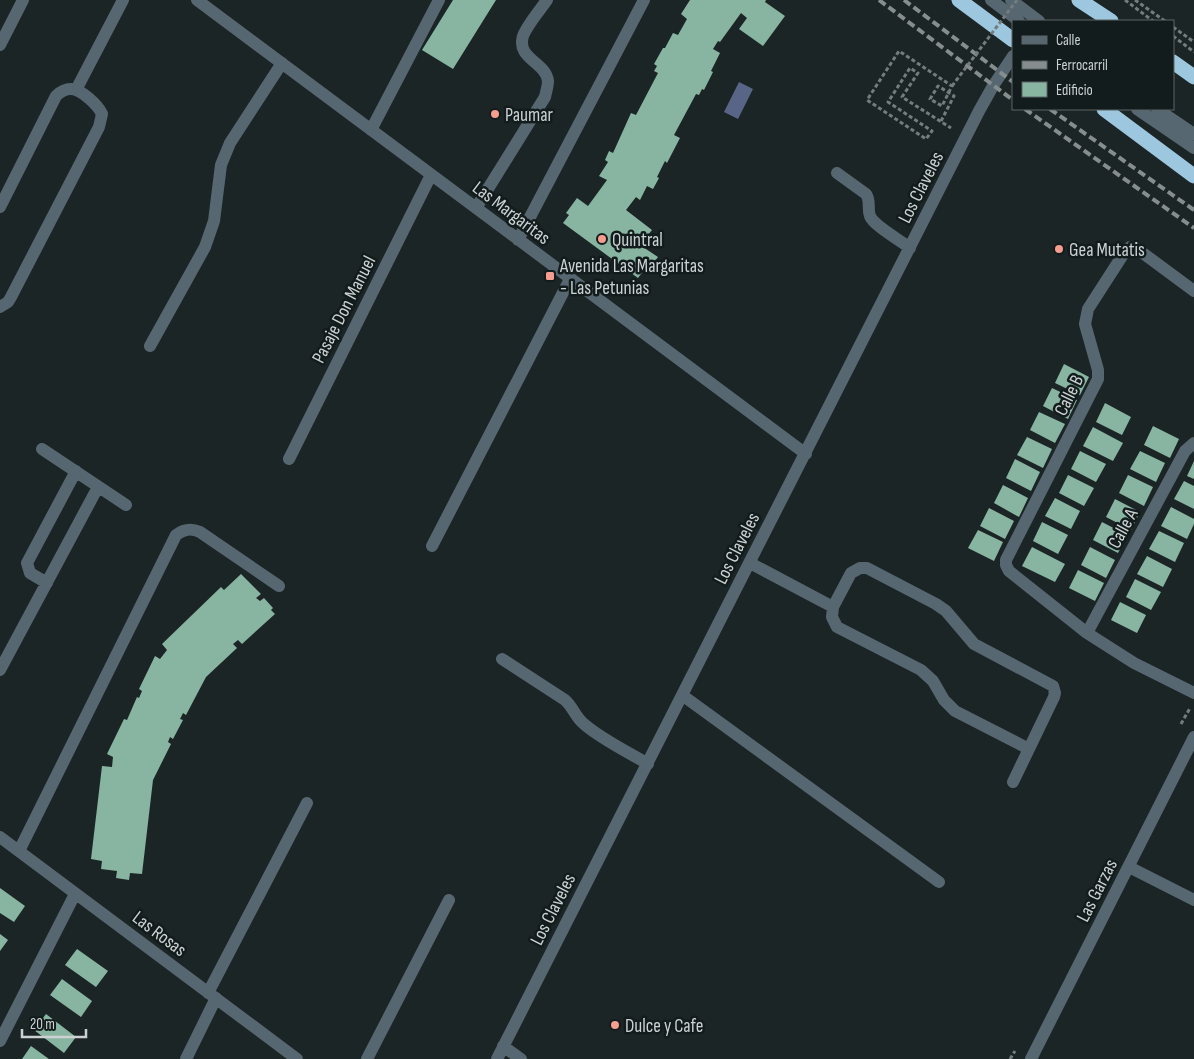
<svg xmlns="http://www.w3.org/2000/svg" width="1194" height="1059" font-family="'Sofia Sans Condensed',sans-serif">
	<style>
		.water { fill: #586587 }
		.building { fill: #88b5a1 }
		.lines { fill: none; stroke-linecap: round; stroke-linejoin: round }
		.path { stroke: #747c7d; stroke-width: 3; stroke-dasharray: 4 2.5; stroke-linecap: butt }
		.minor { stroke: #576771; stroke-width: 12 }
		.highway { stroke: #9dc7df; stroke-width: 15 }
		.rail { stroke: #868d8e; stroke-width: 4; stroke-dasharray: 8 4; stroke-linecap: butt }
		.path-bridge { stroke: #747c7d; stroke-width: 3; stroke-dasharray: 4 2.5; stroke-linecap: butt }
		.poi-dot { fill: #f59d8e; stroke: #131c1c; stroke-width: 2 }
		.labels { text-anchor: middle; stroke-width: 5; stroke-linejoin: round; paint-order: stroke }
		.poi-label { font-size: 19px; fill: #ccd2d3; stroke: #131c1c; text-anchor: start }
		.street-label { font-size: 19px; fill: #ccd2d3; stroke: #131c1c }
	</style>
	<rect width="100%" height="100%" fill="#1c2526"/>
	<path class="water" d="M739,82L753,89L738,119L724,112Z"/>
	<path class="building" d="M453,0H496L453,69L422,50Z
		M690,0H766L765,2L785,16L763,46L739,29L747,18L741,13L720,42L718,41L713,49L720,53L711,71L713,72L704,90L702,89L699,95L696,94L674,135L680,138L667,163L665,161L657,177L659,178L653,189L647,186L640,200L636,197L626,210L652,230L640,245L658,257L647,272L644,270L638,278L563,223L569,215L566,213L577,198L588,206L607,180L599,176L608,162L605,160L609,151L613,153L631,113L636,115L658,73L654,71L657,66L654,64L663,48H665L673,33L678,35L687,19L681,14Z
		M1064,364L1089,377L1080,395L1055,383Z
		M1052,388L1077,400L1068,419L1043,406Z
		M1105,403L1131,417L1122,435L1096,422Z
		M1039,412L1065,424L1055,443L1030,430Z
		M1153,426L1179,439L1170,458L1144,445Z
		M1093,427L1123,443L1113,461L1083,446Z
		M1027,437L1052,449L1043,468L1017,455Z
		M1080,451L1106,464L1096,482L1071,469Z
		M1140,451L1165,463L1156,482L1130,469Z
		M1015,459L1040,472L1031,491L1006,478Z
		M1194,461V479L1187,476Z
		M1068,475L1094,488L1084,506L1059,493Z
		M1128,475L1153,487L1144,506L1119,493Z
		M1184,481L1194,486V509L1174,499Z
		M1003,485L1028,498L1019,517L994,503Z
		M1055,498L1080,511L1071,529L1045,516Z
		M1115,499L1140,512L1131,530L1106,517Z
		M1171,507L1194,519V524L1187,539L1161,526Z
		M989,508L1014,521L1005,539L980,526Z
		M1042,522L1068,535L1058,554L1033,541Z
		M1102,522L1127,535L1118,553L1093,540Z
		M978,530L1003,542L994,561L968,548Z
		M1159,531L1184,543L1175,562L1149,549Z
		M1032,547L1065,564L1055,582L1022,566Z
		M1090,547L1115,560L1106,578L1081,565Z
		M1147,556L1172,569L1163,587L1137,574Z
		M1078,570L1104,583L1095,601L1069,588Z
		M241,574L261,594L256,598L260,601L264,598L273,608L271,610L275,614L242,644L238,640L233,644L237,648L206,677L186,715L183,713L180,719L183,720L173,739L170,737L168,742L171,744L153,780L142,874L130,873L129,880L116,878L117,871L101,869L102,861L91,859L102,766L112,767L113,757L107,754L124,719L127,720L137,697L139,698L142,691L139,689L155,656L160,659L167,650L162,644L221,587L224,590Z
		M1135,579L1161,592L1151,610L1126,597Z
		M1120,602L1146,615L1137,633L1111,620Z
		M0,888L25,906L14,922L0,913Z
		M0,934L8,940L0,951Z
		M77,949L108,971L96,987L65,965Z
		M62,979L92,1001L81,1017L50,995Z
		M46,1014L76,1037L64,1053L34,1030Z
		M31,1046L49,1059H22Z"/>
	<g class="lines">
		<path class="path" d="M1125,0L1153,21
			M1135,0L1165,21
			M1173,27L1194,42
			M1173,36L1194,52
			M941,121L954,96L938,86L930,99L942,106L952,86L899,51L867,100L926,139L932,131L888,102L910,68L918,73L902,97L951,128
			M1181,724L1190,708
			M1010,1059L1015,1051"/>
		<path class="minor" d="M197,0L806,454
			M991,0L1019,21
			M1011,0L1039,21
			M0,45L23,0
			M76,90L123,0
			M1137,109L1194,148
			M1157,109L1194,134
			M371,130L439,0
			M837,173L866,194C871,201 867,208 870,216C873,225 901,241 910,248
			M0,207L56,96C60,92 65,89 71,89C81,89 98,105 102,114L99,127L11,297L8,302L0,307
			M476,208L545,97C546,92 548,86 548,81C546,62 516,59 523,36C527,25 540,10 547,0
			M518,240L644,0
			M1194,291L1136,248L1130,247L1126,250L1088,309L1085,324L1098,370V379L1006,560V565L1009,571L1087,633L1134,663L1194,693
			M150,346L205,247L214,221L221,165L230,143L282,63
			M42,449L126,505
			M289,459L431,175
			M432,546L570,279
			M750,563L833,607
			M47,583L30,573L27,563L76,471
			M1087,633L1185,451L1194,443
			M502,659L565,700C573,707 576,718 584,724C601,739 628,752 648,764
			M0,670L98,487
			M682,695L939,882
			M1013,782L1054,697L1055,693L1053,686L974,644L946,611L936,604L867,568H860L851,573L833,607L832,617L837,627L921,670L933,681L944,700L955,711L1029,749
			M0,837L297,1059
			M19,851L176,535C184,529 191,528 200,532L279,586
			M1129,867L1194,900
			M208,993L307,803
			M0,1041L75,894
			M503,1046L521,1059
			M186,1059L216,998
			M367,1059L449,900
			M497,1059L979,111L993,86L1013,56
			M1031,1059L1194,737"/>
		<path class="highway" d="M959,0L1013,40
			M1079,0L1111,21
			M1173,62L1194,77
			M1104,109L1194,176"/>
		<path class="rail" d="M879,0L1013,100
			M904,0L1013,82
			M1025,109L1194,228
			M1050,109L1194,210"/>
		<path class="path-bridge" d="M952,86L1017,0"/>
	</g>
	<g class="poi-dot">
		<circle cx="495" cy="114" r="5"/>
		<circle cx="602" cy="239" r="5"/>
		<circle cx="1059" cy="249" r="5"/>
		<rect x="545" y="271" width="10" height="10" rx="2.5"/>
		<circle cx="615" cy="1025" r="5"/>
	</g>
	<g class="labels">
		<g class="poi-label">
			<text x="505" y="121">Paumar</text>
			<text x="612" y="246">Quintral</text>
			<text x="1069" y="256">Gea Mutatis</text>
			<text x="560" y="272">Avenida Las Margaritas<tspan x="560" dy="22">- Las Petunias</tspan></text>
			<text x="625" y="1032">Dulce y Cafe</text>
		</g>
		<g class="street-label">
			<text transform="translate(920 187) rotate(-63)" y="7">Los Claveles</text>
			<text transform="translate(512 212) rotate(37)" y="7">Las Margaritas</text>
			<text transform="translate(343 309) rotate(-63)" y="7">Pasaje Don Manuel</text>
			<text transform="translate(1068 395) rotate(-64)" y="7">Calle B</text>
			<text transform="translate(1122 528) rotate(-62)" y="7">Calle A</text>
			<text transform="translate(736 548) rotate(-63)" y="7">Los Claveles</text>
			<text transform="translate(1096 890) rotate(-63)" y="7">Las Garzas</text>
			<text transform="translate(552 909) rotate(-63)" y="7">Los Claveles</text>
			<text transform="translate(160 933) rotate(37)" y="7">Las Rosas</text>
		</g>
	</g>
	<rect x="1012" y="20" width="162" height="90" fill="#131c1c" stroke="#5d6565"/>
	<rect x="1022" y="36" width="25" height="8" fill="#576771" stroke="#5d6565"/>
	<text x="1056" y="45" font-size="15" fill="#ccd2d3">Calle</text>
	<rect x="1022" y="61" width="25" height="8" fill="#868d8e" stroke="#5d6565"/>
	<text x="1056" y="70" font-size="15" fill="#ccd2d3">Ferrocarril</text>
	<rect x="1022" y="82" width="25" height="15" fill="#88b5a1" stroke="#5d6565"/>
	<text x="1056" y="95" font-size="15" fill="#ccd2d3">Edificio</text>
	<path d="M22 1029v8h64v-8" fill="none" stroke="#ccd2d3" stroke-width="2.5"/>
	<text x="30" y="1029" font-size="15" fill="#ccd2d3" stroke="#131c1c" stroke-width="4" paint-order="stroke">20 m</text>
</svg>
